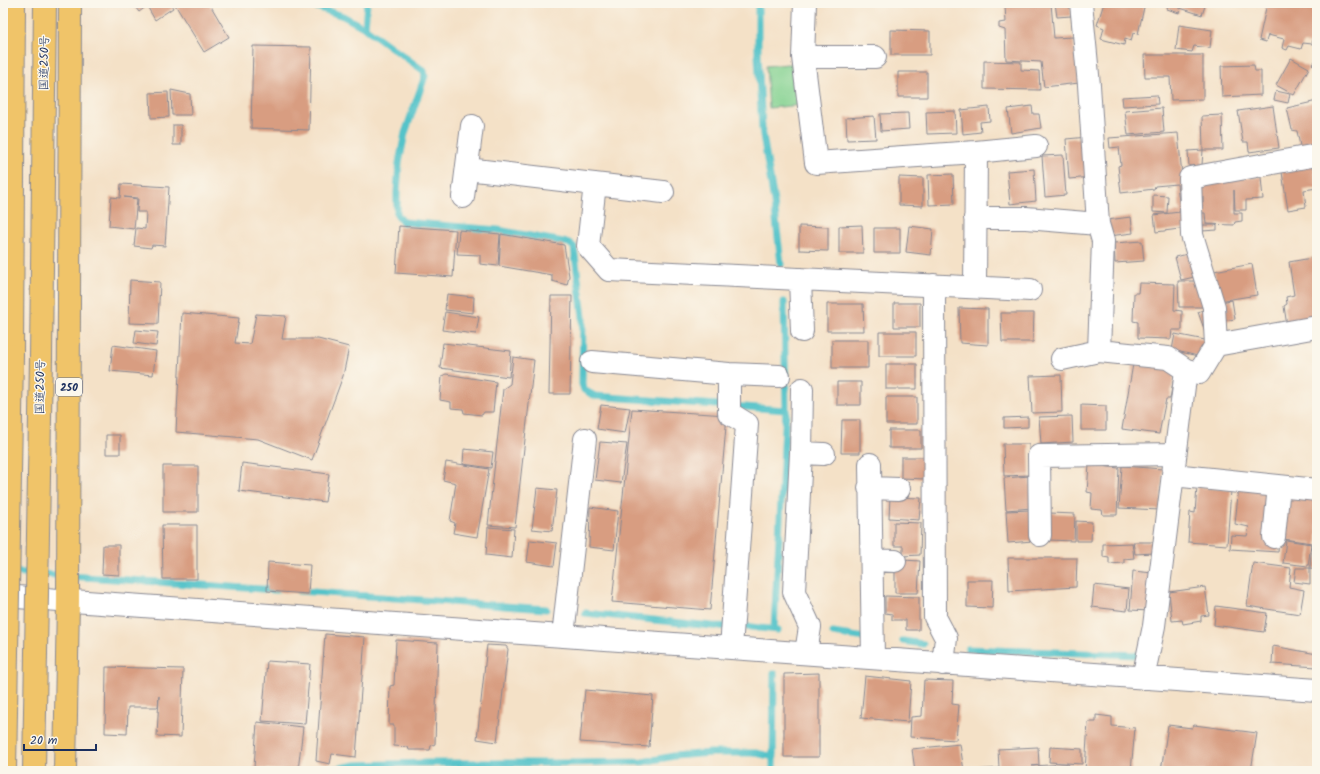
<svg xmlns="http://www.w3.org/2000/svg" width="1320" height="774" font-family="Kalam,'Klee One',sans-serif">
	<style>
		.green { fill: #84d291; stroke: #508078 }
		.lines { fill: none; stroke-linecap: round; stroke-linejoin: round }
		.stream { stroke: #55c3c9; stroke-width: 7 }
		.building { fill: #d89d81 }
		.minor-casing { stroke: #888892; stroke-width: 24 }
		.highway-casing { stroke: #888892; stroke-width: 24 }
		.minor { stroke: #fff; stroke-width: 22 }
		.highway { stroke: #f0c469; stroke-width: 22 }
		.highway-bridge-casing { stroke: #888892; stroke-width: 24; stroke-linecap: butt }
		.highway-bridge { stroke: #f0c469; stroke-width: 22 }
		.labels { text-anchor: middle; stroke-width: 3; stroke-linejoin: round; paint-order: stroke }
		.shield { fill: #fbf7ec; stroke: #5e6b89; stroke-width: 1 }
		.shield-label { font-size: 11px; font-weight: bold; fill: #1b2f5e }
		.street-label { font-size: 12px; fill: #1b2f5e; stroke: #fbf7ec }
	</style>
	<rect width="100%" height="100%" fill="#fbf7ec"/>
	<filter id="ink" filterUnits="userSpaceOnUse"><feTurbulence type="fractalNoise" baseFrequency=".025" numOctaves="2"/><feDisplacementMap in="SourceGraphic" scale="8" xChannelSelector="R" yChannelSelector="G"/><feConvolveMatrix kernelMatrix="1 2 1 2 8 2 1 2 1" color-interpolation-filters="sRGB"/></filter>
	<filter id="wash" filterUnits="userSpaceOnUse"><feTurbulence type="fractalNoise" baseFrequency=".012" numOctaves="4" result="noise"/><feDisplacementMap in="SourceGraphic" scale="16" xChannelSelector="R" yChannelSelector="G"/><feGaussianBlur stdDeviation="0.9" result="paint"/><feColorMatrix in="noise" values="0 0 0 0 0 0 0 0 0 0 0 0 0 0 0 0 0 1.4 0 .05"/><feComposite in="paint" operator="in"/></filter>
	<g filter="url(#wash)">
		<rect width="100%" height="100%" fill="#f4e1c7"/>
		<path class="green" d="M799,63L802,105L769,108L766,66Z"/>
		<g class="lines">
			<path class="stream" d="M304,3L343,16L365,28L367,3
				M758,3V54L762,129L774,202L781,264
				M365,28L424,71L425,76L405,133L399,163L397,193V214L403,222L498,230L569,243L574,247L583,317L582,384L584,390L595,396L786,410
				M11,572L276,590
				M299,591L546,609
				M585,613L712,626L751,627L778,630
				M774,629L786,410L784,302
				M833,633L865,638
				M903,641L923,644
				M968,649L1139,655
				M324,771L356,765L427,763H566L643,762L674,756L711,753H756L774,757
				M773,771L774,673"/>
		</g>
		<g id="blocks">
			<path class="building" d="M132,3H170L173,8L155,20L147,6L139,12Z
				M174,3H209L229,37L204,52Z
				M902,3H922V6L902,4Z
				M991,3H1051L1054,38L1073,37L1079,83L1044,87L1041,62L1006,60L1005,30L999,28V23L1006,22L1005,6Z
				M1055,3H1071V16L1057,17Z
				M1104,3H1145L1138,34L1133,33L1131,41L1125,39L1124,45L1101,39L1104,28L1097,25Z
				M1168,3H1206L1202,15L1180,8L1179,13L1167,9Z
				M1267,3H1310L1317,5V23L1312,44L1303,43L1301,49L1289,46L1287,50L1282,48L1284,39L1268,35L1266,42L1259,40Z
				M1179,25L1212,30L1210,48L1194,46L1192,52L1176,50Z
				M891,30L930,31V55H891Z
				M253,46L311,47L309,130L251,128Z
				M1144,55H1203V99L1171,100L1170,77H1145Z
				M1291,58L1309,68L1294,95L1276,85Z
				M1317,59V69L1312,64Z
				M984,61L1021,62V70L1039,71L1040,90L984,89Z
				M1254,65L1255,71H1261V95L1222,97L1221,66Z
				M898,72H927V97H898Z
				M171,90L190,94L191,115H172Z
				M1276,91L1290,94L1288,103L1274,100Z
				M168,92L169,117L151,118L150,93Z
				M1157,95L1158,104L1123,106L1122,97Z
				M1317,101V147L1301,151L1297,131L1292,130L1287,108Z
				M1032,106L1033,114H1039L1041,128L1011,133L1008,109Z
				M1273,106L1279,148L1249,152L1248,142H1243L1238,111Z
				M989,107L990,121L980,122L981,132L963,134L961,110Z
				M1162,108L1164,132L1128,135L1125,111Z
				M955,111L956,133L927,134L926,112Z
				M908,113L909,129L881,131L880,114Z
				M1222,115L1223,150H1203L1202,116Z
				M874,116L876,139L847,140L846,118Z
				M173,125H181V145H173Z
				M1178,133L1187,228L1156,232L1154,215L1180,212L1177,184L1155,186L1154,189L1121,193L1118,166L1121,165L1119,147L1110,148L1109,138Z
				M1088,137L1092,177L1069,179L1066,139Z
				M1203,150L1202,165L1189,166L1188,151Z
				M1063,155L1066,195L1045,197L1042,156Z
				M1313,161L1317,188L1304,190L1306,207L1288,210L1281,166Z
				M1034,169L1036,201L1010,204L1007,171Z
				M953,174L954,204L929,205L928,175Z
				M899,177L923,178V206L899,205Z
				M1261,177L1263,199L1246,200V210H1235L1234,190V213H1242V221L1235,222L1234,225L1206,224L1205,213H1200L1199,203L1203,202V197H1196L1195,181Z
				M121,184L169,187L165,246L152,245L151,248L134,246L136,228L145,229L146,212H137L138,198L124,197L137,199L134,229L109,226L111,197L120,198Z
				M1153,195L1168,196L1167,213L1153,212Z
				M1131,217L1133,233L1109,236L1107,220Z
				M862,225L863,253H839V226Z
				M1202,225H1217V230L1202,231Z
				M399,226L456,230L453,277L396,273Z
				M799,226L828,227V251L799,250Z
				M909,226L933,229L931,255L906,252Z
				M874,228H900V253H874Z
				M459,230L500,234L498,266L480,264V255L457,254Z
				M501,234L564,245L569,276L567,285L552,281V275L499,266Z
				M1142,241L1144,261L1115,263L1114,243Z
				M1192,253L1199,276L1181,280L1175,257Z
				M1317,257V321L1287,326L1284,306L1287,304L1286,297L1294,295L1289,262Z
				M1252,264L1257,295L1219,301L1214,271Z
				M130,280L160,282L158,324L129,323Z
				M1178,281H1202L1203,307H1179Z
				M1139,283L1175,284L1174,310L1182,311V330H1172L1171,339L1138,338V322L1133,321L1134,293H1138Z
				M447,294L474,297L473,313L445,310Z
				M551,296H572L570,394H549Z
				M1232,300L1235,319L1223,321L1220,302Z
				M894,303H920V327H894Z
				M827,304H863L864,331H827Z
				M959,308L988,309V345L960,343Z
				M1207,308L1208,340L1198,312Z
				M445,312L479,317L476,334L442,330Z
				M182,313L239,318L235,343L250,344L256,314L286,316L282,339H318L349,347L343,376L312,460L258,439L176,432Z
				M1001,313H1034L1033,342H1002Z
				M136,330L158,332L156,346L134,343Z
				M879,332H916V356H879Z
				M1175,334L1205,340L1202,353L1198,356L1172,350Z
				M832,340H868V368H832Z
				M443,343L511,351L509,377L440,368Z
				M113,345L156,351L153,375L110,371Z
				M513,357L534,360L515,527L488,525L503,389L510,384Z
				M886,364H917V389H886Z
				M1133,364L1175,370L1170,399H1166L1159,434L1122,429Z
				M446,374L496,382L493,412H484L482,415L464,413L463,409L451,408V402L440,400L442,376Z
				M1061,375L1062,412L1032,413L1030,376Z
				M837,382H861V405H837Z
				M886,397H917V424H886Z
				M601,405L630,408L625,433L597,429Z
				M1081,405L1106,406V430H1081Z
				M632,409L727,415L710,610L612,602Z
				M1072,416L1073,442L1041,444L1039,417Z
				M1028,417V427L1004,428V418Z
				M842,420H860V453H841Z
				M889,430H921V448H889Z
				M106,435H120V454H106Z
				M600,442L627,444L621,483L595,480Z
				M1003,444H1029L1030,475L1004,476Z
				M464,449L493,452L491,468L463,464Z
				M901,457H927L926,479L901,478Z
				M446,462L489,469L477,537L453,533L455,523L450,521L456,483L443,480Z
				M242,463L329,474L325,502L239,491Z
				M1089,465L1119,468L1117,515H1103L1102,510L1091,509L1092,493L1087,492Z
				M163,466H198V512H163Z
				M1122,466L1163,469L1160,510L1119,508Z
				M1030,476L1032,508L1006,510L1004,478Z
				M1239,486L1272,489L1279,540L1278,552L1230,549L1231,535L1247,536L1249,527L1235,524Z
				M1197,487L1231,490L1227,545L1188,542L1190,512L1195,513Z
				M537,488L557,490L552,531L532,529Z
				M1287,490L1317,494V569L1310,568L1312,543L1283,539Z
				M890,497L921,498L919,520L889,518Z
				M590,507L618,511L614,550L589,547Z
				M1031,510L1033,541L1008,543L1006,511Z
				M1050,513L1075,514L1074,541L1049,540Z
				M1076,521L1092,522L1091,541H1076Z
				M894,522L921,523L920,555L903,556V546H894Z
				M162,525H197V579H163Z
				M488,527L514,529L512,558L486,555Z
				M530,540L557,543L554,566L527,562Z
				M1286,540L1311,544L1308,566L1283,563Z
				M1133,542H1154V553L1135,554Z
				M1132,543L1134,558L1124,559V563L1109,564V558L1103,557V544Z
				M103,545H119V575L102,574Z
				M1008,558H1077L1076,587L1009,591Z
				M903,560L920,561L918,593H895V569Z
				M268,562L310,565L308,594L267,591Z
				M1253,563L1291,568L1289,587L1304,590L1300,614L1247,606Z
				M1296,568H1310V584L1294,582Z
				M1133,571L1153,573L1150,611L1130,610Z
				M967,580H993L992,608L967,607Z
				M1094,585L1129,589L1127,611L1092,607Z
				M1205,587L1209,615L1201,616V621L1183,624L1182,620L1172,621L1169,592Z
				M885,596L919,597V630H906V620H892V614L885,613Z
				M1216,606L1267,613L1264,632L1214,625Z
				M325,634L365,637L356,757L332,754L330,764L316,761Z
				M396,640L438,643L435,744L431,746L430,750H409L408,747L394,746V725H389L390,686L394,685Z
				M487,645L506,646L508,649L497,742L477,739Z
				M1273,646L1317,654V667L1272,664Z
				M267,661L310,664L305,724L262,721Z
				M106,667L183,669L181,737L157,736L159,696L158,707H128L127,734L105,733Z
				M819,673V757H784V674Z
				M865,676L911,681L908,722L861,718Z
				M924,680L953,681L952,704L959,705L956,740L910,737L911,717L922,716Z
				M585,690L653,696L649,747L580,742Z
				M1096,715L1112,717V726L1135,728L1131,771H1085L1088,722H1096Z
				M257,722L303,727L298,771L254,768Z
				M1168,725L1192,728L1194,725L1257,733L1251,771H1161Z
				M960,744L964,771H915L912,749Z
				M1038,747L1039,765L1032,766L1068,764L1069,766L1070,771H973V770L999,768L998,749Z
				M1050,747L1082,749V764L1049,762Z"/>
		</g>
	</g>
	<g filter="url(#ink)">
		<use href="#blocks" fill-opacity="0" stroke="#888892" stroke-width="1"/>
		<g class="lines">
			<defs>
				<path id="minor" d="M805,3L803,57L816,163L976,152L1036,146
					M1081,3L1089,85L1098,224L1103,241L1099,351L1168,358L1186,370L1154,626L1143,678
					M803,57H875
					M467,169L663,192
					M595,184L588,246L609,270L1030,290
					M463,197L472,126
					M975,218H1026L1098,224
					M800,279L802,331
					M934,285L935,617L946,638L943,664
					M975,287L976,152
					M1216,345L1317,327
					M1062,359L1099,351
					M592,362L729,374L779,376
					M1186,370L1199,373L1216,345L1214,307L1192,235L1190,178L1317,155
					M729,374V413L747,424L731,648
					M802,389L801,453L794,592L810,627L806,653
					M801,453L824,454
					M870,464L873,658
					M1173,475L1317,490
					M869,488L899,489
					M1040,535L1039,456L1175,454
					M1274,537L1279,486
					M872,560L895,561
					M3,596L1317,690
					M563,636L585,439"/>
				<path id="highway" d="M12,355L14,3
					M41,357L45,3
					M65,771L68,601L70,3"/>
			</defs>
			<use href="#minor" class="minor-casing"/>
			<use href="#highway" class="highway-casing"/>
			<use href="#minor" class="minor"/>
			<use href="#highway" class="highway"/>
			<defs>
				<path id="highway-bridge" d="M5,771L12,355
					M34,771L41,357"/>
			</defs>
			<use href="#highway-bridge" class="highway-bridge-casing"/>
			<use href="#highway-bridge" class="highway-bridge"/>
		</g>
	</g>
	<g class="labels">
		<rect class="shield" x="56" y="378" width="26" height="18" rx="3"/>
		<g class="shield-label">
			<text x="69" y="391">250</text>
		</g>
		<g class="street-label">
			<text transform="translate(44 63) rotate(-89)" y="4">国道250号</text>
			<text transform="translate(40 387) rotate(-89)" y="4">国道250号</text>
		</g>
	</g>
	<rect width="1320" height="774" fill="none" stroke="#fbf7ec" stroke-width="16"/>
	<path d="M24 744v6h72v-6" fill="none" stroke="#1b2f5e" stroke-width="2"/>
	<text x="30" y="744" font-size="12" fill="#1b2f5e" stroke="#fbf7ec" stroke-width="3" paint-order="stroke">20 m</text>
</svg>
